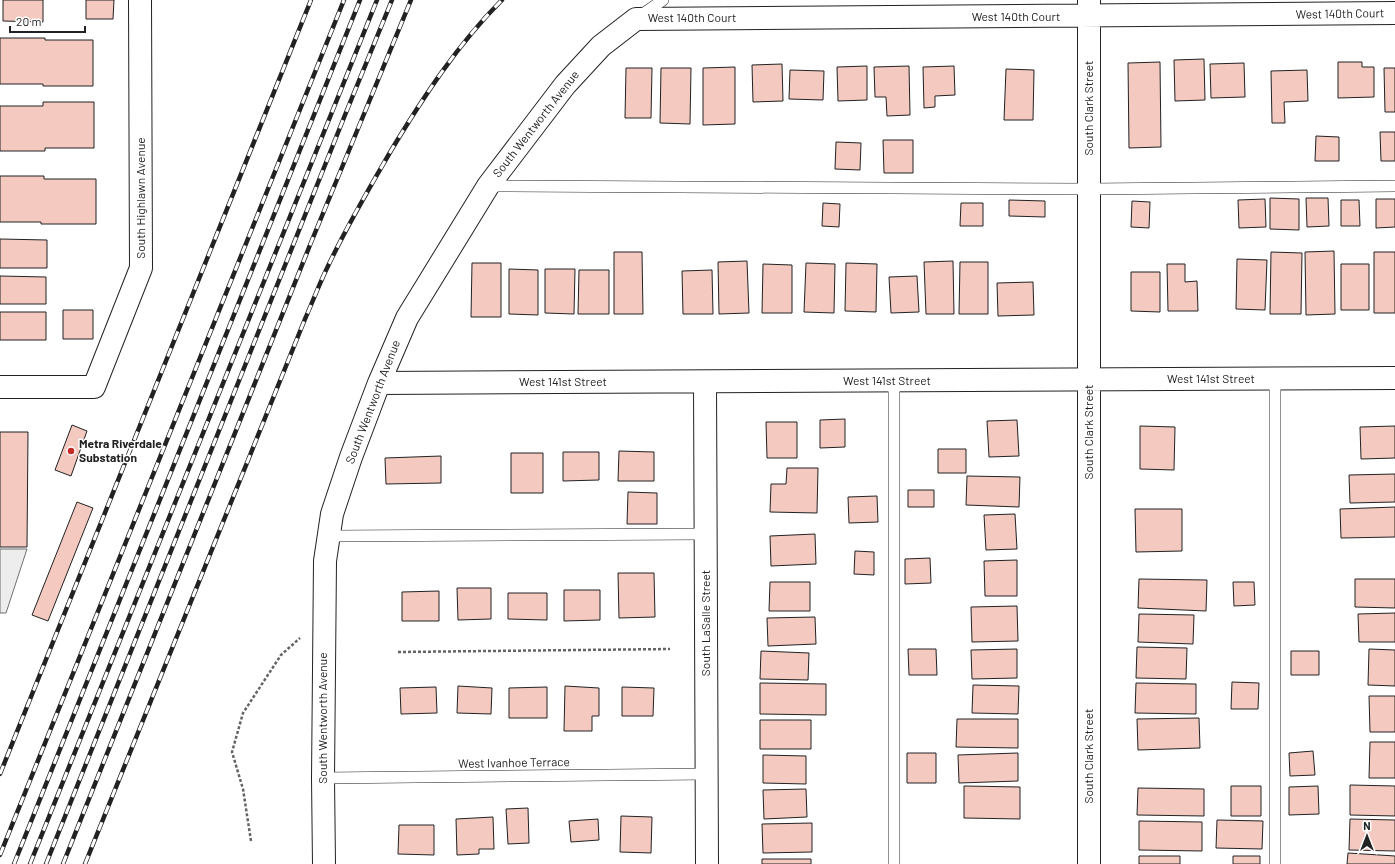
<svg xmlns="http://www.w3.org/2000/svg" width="1395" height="864" font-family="Barlow,sans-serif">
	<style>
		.parking { fill: #ededed; stroke: #6f6f6f }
		.building { fill: #f3c9c0; stroke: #222 }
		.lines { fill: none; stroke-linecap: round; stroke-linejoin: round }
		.lane-casing { stroke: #222; stroke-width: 12 }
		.street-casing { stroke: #222; stroke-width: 24 }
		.path { stroke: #646464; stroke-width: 2.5; stroke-dasharray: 3 2; stroke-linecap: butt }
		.lane { stroke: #fff; stroke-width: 11 }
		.street { stroke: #fff; stroke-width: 22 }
		.rail-casing { stroke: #222; stroke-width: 4.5 }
		.rail { stroke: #fff; stroke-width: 3; stroke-dasharray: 9; stroke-linecap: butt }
		.poi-dot { fill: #c62828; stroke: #fff; stroke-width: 1.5 }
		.labels { text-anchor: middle; stroke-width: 3; stroke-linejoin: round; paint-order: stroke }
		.street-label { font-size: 12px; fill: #222; stroke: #fff }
		.poi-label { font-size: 12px; font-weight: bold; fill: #222; stroke: #fff; text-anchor: start }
	</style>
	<rect width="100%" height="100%" fill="#fff"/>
	<path class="parking" d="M0,549H27L6,613H0Z"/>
	<path class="building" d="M3,0H43V22L3,21Z
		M86,0H114L113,19H86Z
		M0,38H45V40H93V86H43V84H0Z
		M1204,59L1205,100L1175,101L1174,60Z
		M1160,62L1161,147L1129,148L1128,63Z
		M1338,62H1362V67H1374V97L1338,98Z
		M1244,63L1245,97L1211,98L1210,64Z
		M782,64L783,101L753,102L752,65Z
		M867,66V100L838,101L837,67Z
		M909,66L910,115L887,116L886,97H875L874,67Z
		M954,66L955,95L935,96V107L924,108L923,67Z
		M735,67V124L703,125V68Z
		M626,68H652L651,118H625Z
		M661,68H691L690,124L660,123Z
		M1384,68H1395V112H1385Z
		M1006,69L1034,70L1033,120H1004Z
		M790,70L824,71L823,100L789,99Z
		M1307,70L1308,101L1284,102L1285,123H1272L1271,71Z
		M43,102H94V148H45V151H0V106H43Z
		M1380,132H1395V161H1381Z
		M1316,136L1339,137V161H1315Z
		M883,140H913V173H884Z
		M836,142L861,143L860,170L835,169Z
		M0,176H44V179H96V224H41V222H0Z
		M1270,198L1299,199V230L1270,229Z
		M1306,198H1328L1329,226L1307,227Z
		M1265,199L1266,227L1239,228L1238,200Z
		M1376,199H1395V227L1376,228Z
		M1009,200L1045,201V217L1009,216Z
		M1341,200H1359L1360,226H1341Z
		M1132,201L1150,202L1149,228L1131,227Z
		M823,203L840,204L839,227L822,226Z
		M961,203H983V226H960Z
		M0,239L47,240V268H0Z
		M1334,251L1335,314L1306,315L1305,252Z
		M614,252H642L643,314H614Z
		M1271,252L1302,253L1301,314H1270Z
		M1374,252H1395V313H1374Z
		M1237,259L1267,260L1265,310L1236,309Z
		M747,261L749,313L719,314L718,262Z
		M953,261L954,314H926L924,262Z
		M960,262H988V314H959Z
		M472,263H501V317H471Z
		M806,263L835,264L834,313L804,312Z
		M846,263L877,264L876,312L845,311Z
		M763,264L792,265V313H762Z
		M1167,264H1185V282L1197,281L1198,311H1168Z
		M1341,264H1369V310H1341Z
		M509,269L538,270V315L509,314Z
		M545,269H575L574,314L545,313Z
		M579,270H609V314H578Z
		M712,270L713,314H683L682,271Z
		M1131,272H1160V312L1131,311Z
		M0,276L46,277V304H0Z
		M917,276L919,312L891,313L889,277Z
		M1033,282L1034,315L998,316L997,283Z
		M63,310H93V339H63Z
		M0,312H46V340H0Z
		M845,419V447L820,448V420Z
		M1017,420L1019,456L989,457L987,421Z
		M766,422H797V458H767Z
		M72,425L87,431L71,476L55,470Z
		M1140,426L1175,427L1174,470L1140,469Z
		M1395,426V458L1361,459L1360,427Z
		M0,432H28L27,547H0Z
		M938,449H966V473H938Z
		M619,451L654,452V481H618Z
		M563,452H599V480L563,481Z
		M511,453H543V493H511Z
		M441,456V483L386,484L385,458Z
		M787,468H818L817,513L770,512L771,484H786Z
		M1395,474V502L1350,503L1349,475Z
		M967,476L1020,477L1019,507L966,505Z
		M908,490H934V507H908Z
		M628,492L657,493V524H627Z
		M877,496L878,522L849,523L848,497Z
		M77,502L93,508L48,621L32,615Z
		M1395,507V537L1341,538L1340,509Z
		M1135,509H1182V551L1136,552Z
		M1015,514L1017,549L986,550L984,515Z
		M815,534L816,564L771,566L770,536Z
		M855,551L874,552V575L854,574Z
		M930,558L931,583L905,584V559Z
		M1017,560V596H985L984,561Z
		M618,573H654L655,617L619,618Z
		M1139,579L1207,580L1206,611L1138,608Z
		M1355,579H1395V608L1355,607Z
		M770,582H810V611H769Z
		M1233,582H1254L1255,605L1234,606Z
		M457,588H491V619L458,620Z
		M564,590H600V620L564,621Z
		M439,591V621H402V592Z
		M508,593H547V620L508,619Z
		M1017,606L1018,641L972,642L971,607Z
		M1395,613V642H1359L1358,614Z
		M1139,614L1194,615L1193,644L1138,642Z
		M815,617L816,644L768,646L767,618Z
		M1137,647L1187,648L1186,679L1136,678Z
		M908,649H936L937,675H909Z
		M1017,649V678L972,679L971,650Z
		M1369,649L1395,650V686L1368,685Z
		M761,651L809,653L808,680L760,679Z
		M1291,651H1319V675H1291Z
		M1232,682L1259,683L1258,709H1231Z
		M760,683L826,684V715L760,714Z
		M1136,683L1196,684V714L1135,713Z
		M973,685L1019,686L1018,714L972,713Z
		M458,686L492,688L491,714L457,713Z
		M565,686L599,688V716H592V731H564Z
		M436,687L437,713L401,714L400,688Z
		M547,687V718H509V688Z
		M622,687L654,688L653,716H622Z
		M1369,696H1395V732H1370Z
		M1199,718L1200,748L1138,750L1137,719Z
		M957,719H1018V748L956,747Z
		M760,720H811V749H760Z
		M1370,742H1395V778H1369Z
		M1313,751L1315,775L1290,776L1289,753Z
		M907,753H936V783H907Z
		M1018,753V781L959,783L958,755Z
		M763,755L806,756V784L763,783Z
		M1350,785L1395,786V816L1350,815Z
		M964,786L1020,787V819L964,818Z
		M1231,786H1261V816H1231Z
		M1318,786L1319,814L1289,815V787Z
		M1138,788L1204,789V816L1137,815Z
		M806,789L807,817L764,819L763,790Z
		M528,808L529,843L508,844L506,809Z
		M621,816L652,817L651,853L620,852Z
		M493,817L494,849H479V854L457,855L456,819Z
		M598,819L599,840L571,842L569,821Z
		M1350,819L1395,820V851L1349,850Z
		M1217,820L1263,821L1262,849L1216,848Z
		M1139,821L1202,822V851L1139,850Z
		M812,823V852L763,853L762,824Z
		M399,825H434V855L398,854Z
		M1348,853L1395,856V864H1347Z
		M1139,856H1180V864H1139Z
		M1233,856H1260V864H1233Z
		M762,859H811V864H762Z"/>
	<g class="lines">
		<defs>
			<path id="lane" d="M640,16L663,0
				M488,186L1089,189L1395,186
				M1275,379V864
				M894,381V864
				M329,536L706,534
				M323,778L707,774"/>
			<path id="street" d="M1089,0V864
				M705,382L707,864
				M379,383L1395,378
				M0,387H94L141,268L140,0
				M324,864L323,778L325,561L332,514L351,457L379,383L407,318L488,186L565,85L601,46L636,19L1395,13"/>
		</defs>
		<use href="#lane" class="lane-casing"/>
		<use href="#street" class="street-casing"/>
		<path class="path" d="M398,652L670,649
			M251,841L243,789L232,752L243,713L281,655L300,638"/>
		<use href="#lane" class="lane"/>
		<use href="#street" class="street"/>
		<defs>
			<path id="rail" d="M0,774L311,0
				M0,855L344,0
				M14,864L360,0
				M30,864L377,0
				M46,864L345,115L392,0
				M63,864L310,245L411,0
				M85,864L305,319C313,301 320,282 329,264C348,224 370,187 392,149C424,96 458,44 502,0"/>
		</defs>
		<use href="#rail" class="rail-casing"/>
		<use href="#rail" class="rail"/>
	</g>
	<circle class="poi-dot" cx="71" cy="451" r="4"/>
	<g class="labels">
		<g class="street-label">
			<text transform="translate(1340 14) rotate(-1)" y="4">West 140th Court</text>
			<text x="1016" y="21">West 140th Court</text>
			<text x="692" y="22">West 140th Court</text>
			<text transform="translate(1089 108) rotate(-90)" y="4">South Clark Street</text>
			<text transform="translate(536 124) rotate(-52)" y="4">South Wentworth Avenue</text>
			<text transform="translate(141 198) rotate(-90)" y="4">South Highlawn Avenue</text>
			<text x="1211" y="383">West 141st Street</text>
			<text x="887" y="385">West 141st Street</text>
			<text x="563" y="386">West 141st Street</text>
			<text transform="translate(373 402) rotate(-69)" y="4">South Wentworth Avenue</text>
			<text transform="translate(1089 432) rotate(-90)" y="4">South Clark Street</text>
			<text transform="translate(706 623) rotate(-90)" y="4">South LaSalle Street</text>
			<text transform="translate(323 718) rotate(-90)" y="4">South Wentworth Avenue</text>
			<text transform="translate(1089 756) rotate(-90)" y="4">South Clark Street</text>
			<text transform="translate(514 763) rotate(-1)" y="4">West Ivanhoe Terrace</text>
		</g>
		<g class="poi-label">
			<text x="79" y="448">Metra Riverdale<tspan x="79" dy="14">Substation</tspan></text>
		</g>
	</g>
	<g transform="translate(1367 836)" stroke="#ffffff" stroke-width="3" paint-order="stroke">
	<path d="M0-3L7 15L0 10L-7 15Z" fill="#222222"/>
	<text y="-6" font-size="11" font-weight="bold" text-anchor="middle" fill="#222222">N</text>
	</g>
	<path d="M10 26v6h75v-6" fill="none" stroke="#222222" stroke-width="2"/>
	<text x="16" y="26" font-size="12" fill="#222222" stroke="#ffffff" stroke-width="3" paint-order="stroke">20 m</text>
</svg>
